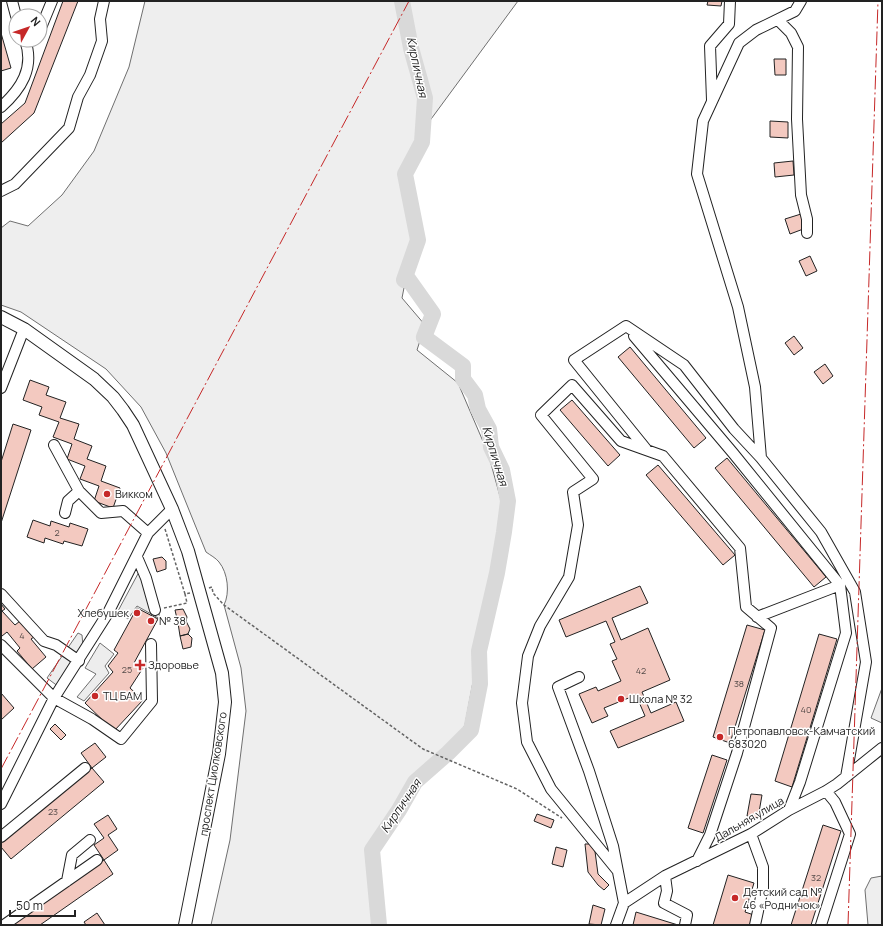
<svg xmlns="http://www.w3.org/2000/svg" width="883" height="926" font-family="Manrope,sans-serif">
	<style>
		.green { fill: #eee; stroke: #6f6f6f }
		.parking { fill: #ededed; stroke: #6f6f6f }
		.lines { fill: none; stroke-linecap: round; stroke-linejoin: round }
		.river { stroke: #d9d9d9; stroke-width: 16 }
		.building { fill: #f3c9c0; stroke: #222 }
		.minor-casing { stroke: #222; stroke-width: 12 }
		.major-casing { stroke: #222; stroke-width: 14 }
		.path { stroke: #646464; stroke-width: 1.5; stroke-dasharray: 3 2; stroke-linecap: butt }
		.minor { stroke: #fff; stroke-width: 10 }
		.major { stroke: #fff; stroke-width: 12 }
		.power { stroke: #c62828; stroke-width: 1; stroke-dasharray: 14 3 2 3; stroke-linecap: butt }
		.poi-dot { fill: #c62828; stroke: #fff; stroke-width: 1.5 }
		.labels { text-anchor: middle; stroke-width: 3; stroke-linejoin: round; paint-order: stroke }
		.number-label { font-size: 9px; fill: #564c4a }
		.poi-label { font-size: 11px; fill: #222; stroke: #fff; text-anchor: start }
		.street-label { font-size: 11px; fill: #222; stroke: #fff }
		.water-label { font-size: 12px; font-style: italic; fill: #222; stroke: #fff }
	</style>
	<rect width="100%" height="100%" fill="#fff"/>
	<path class="green" d="M145,1H518L423,130L417,159L401,181L413,242L402,298L425,325L417,350L458,383L488,453L501,500L499,542L465,725L446,759L407,791L367,858L377,925H211L230,840L246,711L241,668L224,605C230,593 228,573 219,562C216,558 210,555 206,552L166,453L141,407L106,369L21,312L1,305V228L10,221L28,226L62,195L94,151L129,67Z
		M882,876V925H868L865,890L871,878Z"/>
	<path class="parking" d="M140,570L156,597L160,619L137,606L128,619L118,611Z
		M78,633L82,635L83,646L63,690L47,678Z
		M100,643L114,654L105,666L109,673L84,701L77,697L96,674L85,668Z
		M882,688V723L871,718Z"/>
	<g class="lines">
		<path class="river" d="M379,925L372,850L399,810L415,782L448,753L471,730L480,684L479,651L497,573L504,532L508,501L502,470L491,447L489,429L478,409L475,395L463,379V366L424,337L433,314L406,276L404,280L418,240L405,174L422,142L425,98L411,48L402,1"/>
	</g>
	<path class="building" d="M63,1H78L34,113L1,143V124L25,103Z
		M708,1H722L721,6L707,5Z
		M1,33L11,68L1,71Z
		M774,59H786V75H775Z
		M770,121L788,122V138L770,137Z
		M793,161L794,175L775,177L774,163Z
		M801,214L806,228L790,234L785,219Z
		M810,256L817,271L806,276L799,261Z
		M794,336L803,348L794,355L785,343Z
		M630,347L706,438L694,448L618,357Z
		M825,364L833,376L823,384L814,372Z
		M30,380L49,387L46,395L66,402L60,418L79,424L74,439L92,446L87,459L106,466L101,481L120,488L113,508L94,501L99,486L80,479L85,466L67,459L72,444L53,437L59,422L39,415L42,407L23,400Z
		M572,400L620,455L608,466L560,410Z
		M13,424L31,430L1,523V462Z
		M727,458L826,577L814,587L715,468Z
		M658,465L735,555L723,565L646,475Z
		M33,520L50,526L51,521L69,527L70,523L88,529L82,546L64,541L63,544L45,538L44,543L27,537Z
		M162,557L166,561V569L157,572L153,559Z
		M640,586L648,603L612,618L621,640L648,628L670,680L642,692L651,713L676,702L684,721L618,748L610,731L645,716L636,695L604,708L608,716L592,723L579,694L596,687L598,691L621,681L612,661L617,659L610,644L615,642L606,621L566,637L559,620Z
		M1,604L5,609L2,611L15,625L20,621L34,637L31,639L46,657L32,669L17,651L20,648L7,632L2,636L1,635Z
		M137,608L158,619L134,663L143,668L130,688L143,700L114,731L85,703L113,672L108,666L118,653L114,650Z
		M183,609L187,617L186,621L178,623L175,610Z
		M186,621L190,629L188,634L180,636L178,623Z
		M747,625L765,630L730,743L713,737Z
		M188,634L192,638L191,647L183,649L180,636Z
		M819,634L837,639L792,787L775,781Z
		M1,693L14,708L1,720Z
		M55,724L66,735L61,740L50,729Z
		M95,743L106,757L92,768L104,782L11,859L1,847V842L92,768L81,753Z
		M712,755L727,760L703,833L688,828Z
		M751,794L762,795L758,818L747,816Z
		M537,814L554,820L551,828L534,821Z
		M108,815L117,829L108,835L118,850L104,860L94,845L104,838L94,824Z
		M823,825L841,831L811,925H791Z
		M585,844H594L598,874L609,885L604,890L598,885L588,872Z
		M556,847L567,850L563,867L552,864Z
		M104,860L113,874L40,925H10Z
		M728,875L754,883L745,912L754,915L751,925H713Z
		M593,905L605,909L601,925L589,924Z
		M636,912L678,925H633Z
		M97,913L105,925H86L84,922Z"/>
	<g class="lines">
		<defs>
			<path id="minor" d="M12,1L16,16
				M778,20L791,33L798,47L797,119L801,195L807,219V233
				M40,30L52,1
				M712,100L710,46L729,24L730,1
				M1,107C21,89 35,68 25,40
				M1,191L15,184L69,128L78,97L90,75L102,41L100,19L104,1
				M634,336L733,453L840,585L846,633L800,782L789,810
				M1,388L24,329
				M54,445L79,491L101,513L123,511L148,533
				M646,449L574,360L626,326L684,365L734,429L761,458L821,532L855,592L866,662L846,777
				M761,458L755,387L738,307L697,174L703,121L739,43L756,30L795,11L801,1
				M65,513L68,501L79,491
				M137,557L146,578L155,610
				M1,594L44,641L56,645L79,661
				M757,617L840,585
				M1,645L54,698L92,719L121,739L152,701L151,644
				M579,677L558,687L589,771L613,846L624,903L616,925
				M1,804L54,698L108,613L148,533L172,509
				M751,834L763,867V888L755,925
				M1,837L85,768
				M617,870L551,789L527,742L522,703L528,656L540,626L569,577L578,525L573,492L593,479L541,415L572,385L621,441L663,456L740,548L746,607L771,628L737,753L710,835L697,861
				M665,876L667,891L664,903L687,915L685,925
				M67,881L72,855L90,840
				M624,903L665,876L751,834L789,810L826,791L837,784L882,748
				M4,925L97,860
				M821,925L850,834L835,802L826,791"/>
			<path id="major" d="M1,317L24,329L94,379L113,397L123,410L133,425L172,509L188,551L222,673L225,702L219,754L185,925"/>
		</defs>
		<use href="#minor" class="minor-casing"/>
		<use href="#major" class="major-casing"/>
		<path class="path" d="M165,529L185,594
			M209,588L212,587L213,593L224,605L423,749L517,789L562,818
			M164,608L187,603L185,594L190,593"/>
		<use href="#minor" class="minor"/>
		<use href="#major" class="major"/>
		<path class="power" d="M1,769L409,1
			M848,925L878,1"/>
	</g>
	<g class="poi-dot">
		<circle cx="107" cy="494" r="4"/>
		<circle cx="137" cy="613" r="4"/>
		<circle cx="151" cy="621" r="4"/>
		<path d="M138 659h4v4h4v4h-4v4h-4v-4h-4v-4h4z"/>
		<circle cx="95" cy="696" r="4"/>
		<circle cx="621" cy="699" r="4"/>
		<circle cx="720" cy="737" r="4"/>
		<circle cx="735" cy="898" r="4"/>
	</g>
	<g class="labels">
		<g class="number-label">
			<text x="57" y="536">2</text>
			<text x="22" y="639">4</text>
			<text x="127" y="673">25</text>
			<text x="641" y="674">42</text>
			<text x="739" y="687">38</text>
			<text x="806" y="713">40</text>
			<text x="53" y="815">23</text>
			<text x="816" y="881">32</text>
		</g>
		<g class="poi-label">
			<text x="115" y="498">Викком</text>
			<text x="129" y="617" text-anchor="end">Хлебушек</text>
			<text x="159" y="625">№ 38</text>
			<text x="148" y="669">Здоровье</text>
			<text x="103" y="700">ТЦ БАМ</text>
			<text x="629" y="703">Школа № 32</text>
			<text x="728" y="735">Петропавловск-Камчатский<tspan x="728" dy="13">683020</tspan></text>
			<text x="743" y="896">Детский сад №<tspan x="743" dy="13">46 «Родничок»</tspan></text>
		</g>
		<g class="street-label">
			<text transform="translate(213 774) rotate(-81)" y="4">проспект Циолковского</text>
			<text transform="translate(749 819) rotate(-30)" y="4">Дальняя улица</text>
		</g>
		<g class="water-label">
			<text transform="translate(417 67) rotate(78)" y="4">Кирпичная</text>
			<text transform="translate(495 456) rotate(73)" y="4">Кирпичная</text>
			<text transform="translate(401 806) rotate(-56)" y="4">Кирпичная</text>
		</g>
	</g>
	<rect width="883" height="926" fill="none" stroke="#222222" stroke-width="4"/>
	<g transform="translate(28 28) rotate(50)"><circle r="19" fill="#ffffff" stroke="#a7a7a7"/>
	<path d="M0-3L7 15L0 10L-7 15Z" fill="#c62828"/>
	<text y="-6" font-size="11" font-weight="bold" text-anchor="middle" fill="#222222">N</text>
	</g>
	<path d="M10 910v6h65v-6" fill="none" stroke="#222222" stroke-width="2"/>
	<text x="16" y="910" font-size="12" fill="#222222" stroke="#ffffff" stroke-width="3" paint-order="stroke">50 m</text>
</svg>
